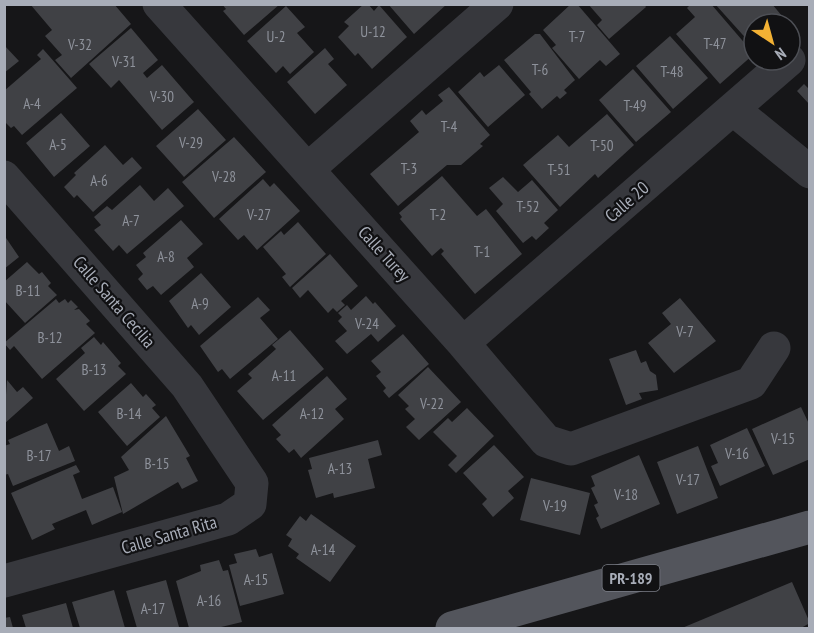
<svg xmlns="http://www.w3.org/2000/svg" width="814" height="633" font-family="'PT Sans Narrow',sans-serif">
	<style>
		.building { fill: #404145 }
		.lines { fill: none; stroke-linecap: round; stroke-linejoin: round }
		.minor { stroke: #37383d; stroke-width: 33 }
		.major { stroke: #53555c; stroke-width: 33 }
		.labels { text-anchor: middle; stroke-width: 4.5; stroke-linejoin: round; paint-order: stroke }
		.number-label { font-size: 15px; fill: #8e929b }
		.shield { fill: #111113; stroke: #7b7e86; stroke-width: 1.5 }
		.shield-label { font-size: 16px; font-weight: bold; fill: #a8adb8 }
		.street-label { font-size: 18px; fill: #a8adb8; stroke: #111113 }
	</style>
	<rect width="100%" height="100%" fill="#161618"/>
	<path class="building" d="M30,4H114L131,24L71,78L55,60L62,55L45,36L52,30Z
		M222,4H280L244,35L223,11L226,9Z
		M364,4H368L374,11L379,5L407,37L372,69L358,53L355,56L338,37L349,26L344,22Z
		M388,4H447L414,34Z
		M571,4H577L620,54L606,66L600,60L579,79L552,48L556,45L543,30Z
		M588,4H644L646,7L609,39L597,25L602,20Z
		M691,4H711L754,54L720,84L676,34L695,17L687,8Z
		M715,4H772L782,16L773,24H754V41L751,44Z
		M286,6L305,27L297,33L314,52L290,74L283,66L276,73L247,41Z
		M131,28L158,60L143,73L147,78L162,65L194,102L162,130L119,80L111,88L89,64Z
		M535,34H540L575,80L564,90L567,93L560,99L557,96L542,109L529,94L531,92L504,60Z
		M670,36L708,78L673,109L636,66Z
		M4,45L19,61L4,73Z
		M325,48L334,59L328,64L347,85L315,114L287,82Z
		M43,49L77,88L22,135L14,126L11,128L4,121V91L41,59L37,55Z
		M499,65L525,95L488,127L458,92L480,72L484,77Z
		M633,69L671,112L636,142L599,100Z
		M804,84L810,90V105L797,91Z
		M449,87L490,135L480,144L483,146L461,165H447L398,206L370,174L419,132L410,121L422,110L426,115L443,101L438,95Z
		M198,109L226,140L184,177L156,146Z
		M61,113L90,146L54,177L26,143Z
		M607,114L634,145L598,178L595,174L560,207L523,165L558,135L569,147Z
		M234,137L266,172L214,218L182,182Z
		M105,145L123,165L132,157L142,168L93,212L77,195L74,198L64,187L76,175L74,173Z
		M442,176L477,216L486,209L522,254L475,294L441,254L444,251L441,248L432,256L400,219L402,217L399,213Z
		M503,177L518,192L532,180L558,210L544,223L549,228L536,240L532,236L523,243L496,211L503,204L489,188Z
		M263,179L270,187L274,183L300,211L257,250L244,235L238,240L219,219Z
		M140,185L154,201L168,188L184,206L127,254L119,245L113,251L94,230L101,225L94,217L107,206L112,210Z
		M181,220L203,244L187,258L194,267L161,295L153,286L147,290L138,279L143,274L136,265L146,257L143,253Z
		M298,222L326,254L290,287L282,277L286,274L263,247L281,231L284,235Z
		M4,235L19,257L4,269Z
		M330,254L358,286L341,301L345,305L337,312L333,308L328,313L308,290L300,298L292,288Z
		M27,262L39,274L42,272L51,283L48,286L57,295L25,323L4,300V282Z
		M201,273L231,307L199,335L191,325L188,328L169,301Z
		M366,296L373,304L375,302L396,326L378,342L371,334L347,354L335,341L347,331L338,321L342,317L338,313L347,305L351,310Z
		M258,297L270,310L260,318L278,339L230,379L222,369L218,372L200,346Z
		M680,298L716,341L674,373L648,343L671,324L662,313Z
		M56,299L59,303L65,299L68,303L71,300L78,307L74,310L79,309L90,321L86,324L95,333L42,379L14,346L10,350L4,343Z
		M290,330L324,369L263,420L237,391L252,378L248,374L276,349L272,345Z
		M403,334L429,364L389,398L383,391L386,388L376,376L381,372L371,361Z
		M94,337L101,345L103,342L121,363L118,366L126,374L84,411L56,379L85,353L81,348Z
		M636,350L641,363L646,361L650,371L656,375L658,390L639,393L642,399L626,405L609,359Z
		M428,367L461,402L419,440L406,427L415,419L405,409L409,406L398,395Z
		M327,376L347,399L335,409L344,419L301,458L294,449L289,453L276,439L281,435L272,425Z
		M7,380L17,392L23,387L33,398L4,424Z
		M131,383L143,397L146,394L156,405L152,408L160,417L127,446L98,412Z
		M801,407L810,426V459L773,475L752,429Z
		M467,408L494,436L456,473L448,465L457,456L433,432L448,418L452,422Z
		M166,416L190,456L186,458L198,481L182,489L178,482L123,514L114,477L129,470L121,457Z
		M47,423L59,451L69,446L75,461L13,486L8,474L4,475V446L10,444L8,440Z
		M747,428L765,466L720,486L711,466L718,463L710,445Z
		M378,440L382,455L368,459L375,488L334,498L333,493L316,498L308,470L312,469L309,458Z
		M494,445L524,477L508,491L514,498L493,517L482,504L487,499L463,473Z
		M698,446L718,498L677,514L657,462Z
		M639,455L660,504L601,529L596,518L599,516L594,505L598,503L591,488L595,486L591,476Z
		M76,465L80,472L73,475L82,499L113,487L122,512L92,525L86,510L52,524L55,529L32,540L11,493Z
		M531,478L590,493L580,535L520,520Z
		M311,514L356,546L330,582L296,558L299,554L288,546L292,539L286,535L300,516L306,521Z
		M256,549L259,557L272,553L284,594L240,606L229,565L237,563L234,554Z
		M219,560L223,571L228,570L242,622L217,628H189L176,581L201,571L200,565Z
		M166,580L179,627L137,628L126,591Z
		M792,582L810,623L801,628H682Z
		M114,590L125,628H80L72,602Z
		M66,603L73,628H26L22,615Z
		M10,617L13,628H4V618Z"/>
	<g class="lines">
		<path class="minor" d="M159,4L463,343L546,441L571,449L751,383L774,348
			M734,110L810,172
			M308,169L497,4
			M4,177L187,386L252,483L250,504L228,519L4,581
			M463,343L789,60"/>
		<path class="major" d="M452,628L810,527"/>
	</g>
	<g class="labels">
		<g class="number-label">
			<text x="373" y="37">U-12</text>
			<text x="276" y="42">U-2</text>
			<text x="577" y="42">T-7</text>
			<text x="715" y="49">T-47</text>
			<text x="80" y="50">V-32</text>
			<text x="124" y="67">V-31</text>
			<text x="540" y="75">T-6</text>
			<text x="672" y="77">T-48</text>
			<text x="162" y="102">V-30</text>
			<text x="32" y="109">A-4</text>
			<text x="635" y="111">T-49</text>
			<text x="449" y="132">T-4</text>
			<text x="191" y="148">V-29</text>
			<text x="58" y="150">A-5</text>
			<text x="602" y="151">T-50</text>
			<text x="409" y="174">T-3</text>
			<text x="559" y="175">T-51</text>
			<text x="224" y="182">V-28</text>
			<text x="99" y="186">A-6</text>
			<text x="528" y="212">T-52</text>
			<text x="259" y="220">V-27</text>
			<text x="438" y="220">T-2</text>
			<text x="131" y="226">A-7</text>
			<text x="482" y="257">T-1</text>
			<text x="166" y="262">A-8</text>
			<text x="28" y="296">B-11</text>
			<text x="200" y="309">A-9</text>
			<text x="367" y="329">V-24</text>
			<text x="685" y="337">V-7</text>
			<text x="50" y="343">B-12</text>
			<text x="94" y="375">B-13</text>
			<text x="284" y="381">A-11</text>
			<text x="432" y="409">V-22</text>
			<text x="129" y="419">B-14</text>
			<text x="312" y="419">A-12</text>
			<text x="783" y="444">V-15</text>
			<text x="737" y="459">V-16</text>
			<text x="39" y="461">B-17</text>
			<text x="157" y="469">B-15</text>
			<text x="340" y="474">A-13</text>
			<text x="688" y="485">V-17</text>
			<text x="626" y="500">V-18</text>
			<text x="555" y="511">V-19</text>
			<text x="323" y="555">A-14</text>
			<text x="256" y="585">A-15</text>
			<text x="209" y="606">A-16</text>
			<text x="153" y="614">A-17</text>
		</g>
		<rect class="shield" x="602.5" y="565" width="57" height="26" rx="4.5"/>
		<g class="shield-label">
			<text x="631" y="584">PR-189</text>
		</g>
		<g class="street-label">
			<text transform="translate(627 202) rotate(-41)" y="6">Calle 20</text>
			<text transform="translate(384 254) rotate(48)" y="6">Calle Turey</text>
			<text transform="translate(114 302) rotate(49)" y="6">Calle Santa Cecilia</text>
			<text transform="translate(169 535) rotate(-16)" y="6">Calle Santa Rita</text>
		</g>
	</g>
	<rect width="814" height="633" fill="none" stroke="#a8adb8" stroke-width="12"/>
	<g transform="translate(772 42) rotate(144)"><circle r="28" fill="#111113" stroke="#4d4f55" stroke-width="1.5"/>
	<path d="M0-4.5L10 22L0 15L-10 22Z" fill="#f2b134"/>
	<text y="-9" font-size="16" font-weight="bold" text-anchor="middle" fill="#a8adb8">N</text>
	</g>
</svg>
